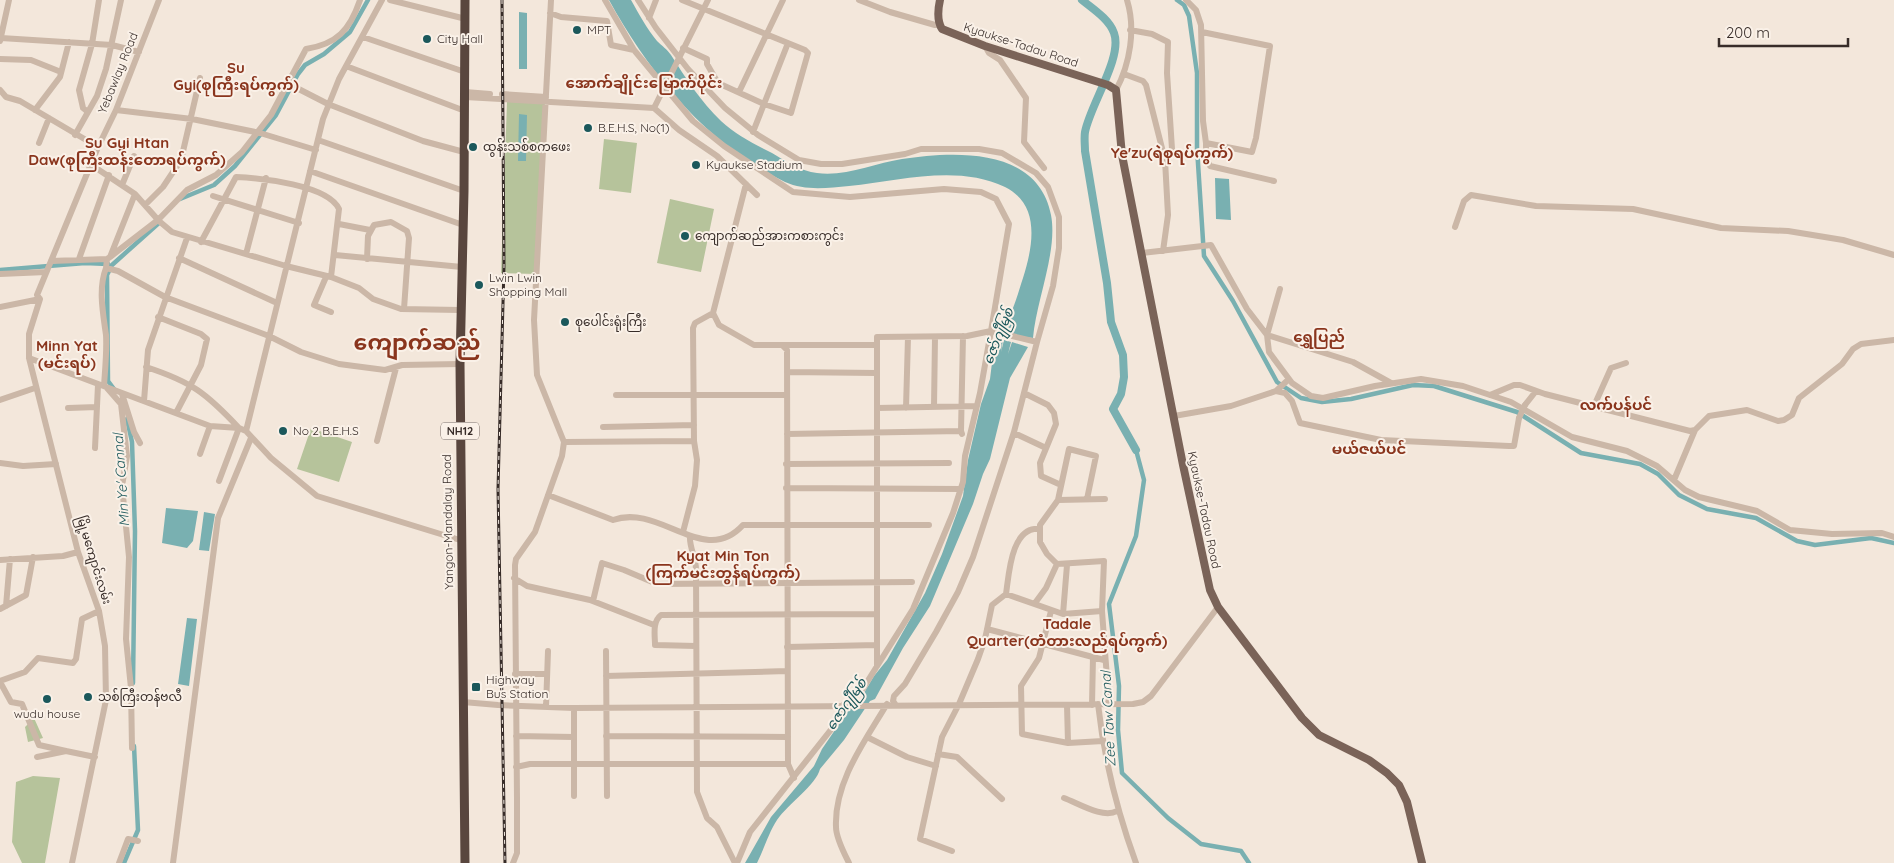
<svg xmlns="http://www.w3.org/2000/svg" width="1894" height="863" font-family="Quicksand,'Noto Sans Myanmar',sans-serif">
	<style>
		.green { fill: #b6c39b }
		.water { fill: #79b0b1 }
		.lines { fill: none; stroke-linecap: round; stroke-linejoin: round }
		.canal { stroke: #79b0b1; stroke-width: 4.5 }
		.river { stroke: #79b0b1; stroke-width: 8 }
		.minor { stroke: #cbb7a7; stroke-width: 6 }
		.major { stroke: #7a6358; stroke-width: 8 }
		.highway { stroke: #59463e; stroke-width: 9 }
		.rail-casing { stroke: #372c28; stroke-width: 3 }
		.rail { stroke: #faf1e8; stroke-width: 1; stroke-dasharray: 4; stroke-linecap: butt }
		.minor-bridge { stroke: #cbb7a7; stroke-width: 6 }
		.poi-dot { fill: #1b585b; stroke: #faf1e8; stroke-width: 2 }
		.labels { text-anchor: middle; stroke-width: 4; stroke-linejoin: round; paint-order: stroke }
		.shield { fill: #faf1e8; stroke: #726762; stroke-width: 1 }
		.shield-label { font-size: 11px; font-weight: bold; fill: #372c28 }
		.poi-label { font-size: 12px; fill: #372c28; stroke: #faf1e8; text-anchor: start }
		.street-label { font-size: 12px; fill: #372c28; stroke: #faf1e8 }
		.water-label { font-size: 14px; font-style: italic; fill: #1b585b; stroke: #faf1e8 }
		.quarter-label { font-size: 15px; font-weight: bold; fill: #8a351d; stroke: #faf1e8 }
		.town-label { font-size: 22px; font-weight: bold; fill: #8a351d; stroke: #faf1e8 }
	</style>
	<rect width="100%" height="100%" fill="#f3e7db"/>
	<path class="green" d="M507,102H545L536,274L501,273Z
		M604,139L637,143L631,193L599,189Z
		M670,199L714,209L701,272L657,263Z
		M311,428L352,442L339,482L297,469Z
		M34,718L43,738L28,742L25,727Z
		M33,776L60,778L45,863H22L12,842L16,782Z"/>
	<path class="water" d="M609,0H631C639,14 647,29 657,41C662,46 667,49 671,55C685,77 701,102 721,121C736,135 754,144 772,153C785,161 801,171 817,173C845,177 875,163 902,159C955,151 1038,147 1051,215C1058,251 1036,301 1033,338L996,335C1011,322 1017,296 1023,278C1033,246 1041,205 1005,187C957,164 899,181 849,186C827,188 805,191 785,182C708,146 649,73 609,0Z
		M519,12L527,13V69H519Z
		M519,114L527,115L526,161H518Z
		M1215,178L1229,179L1231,220L1216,219Z
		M995,338L1003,340L1001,352L1004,340L1011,342L1008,354L1012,342L1028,347L1010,378L990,459L983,474L973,504L930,606L903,648L875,699L870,701L844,740L820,769C816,785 788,804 777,820C769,832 764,849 757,863H745L771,817L814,766L822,749L848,711L858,703L874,676L887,660L925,593L942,554L963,496L968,460L981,404L990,379Z
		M166,508L198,511L193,541L187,548L162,543Z
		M204,512L215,514L209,551L199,550Z
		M187,618L197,619L189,686L178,684Z"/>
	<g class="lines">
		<path class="canal" d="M1177,0L1184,5L1189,16L1197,73V148L1204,256L1233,301L1277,382L1301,398L1322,402L1351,399L1413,385L1434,386L1517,412L1581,453L1640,464L1658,474L1679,495L1707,509L1756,518L1797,541L1815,545L1871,538L1894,543
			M180,199L214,185L235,166L276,115L298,74L305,65L324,54L350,32L368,0
			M0,270L85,263L108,264
			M114,389L108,381L107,275L112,265L160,222
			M127,419L132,442L135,531L133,683
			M1136,450L1144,480L1136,536L1109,604L1119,686L1118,730L1122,773L1168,818L1201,844L1241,851L1249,863
			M124,863L138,830L134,746"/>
		<path class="river" d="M1082,0C1093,9 1109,19 1114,33C1123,57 1090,105 1085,132C1084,138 1085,145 1085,151L1107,283L1111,322L1123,355L1124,377L1121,394L1113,409L1136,450"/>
		<path class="minor" d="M390,0L466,19
			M605,0L634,50L693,121L724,146L793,192L850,197L944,189L981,192L996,199L1009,224L991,331L967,336L877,337V666
			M638,0L656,28L688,69L725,108L758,135L799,160L821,164H842L905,154L921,149H979L1002,153L1036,173L1048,187L1059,217V248L1053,286L1037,342L991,331L980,393L965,456L963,482L953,513L913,609L862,690L843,705L845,709L841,717L750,832L737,863
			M682,0L805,50L808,53L791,113L764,104L753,132
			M859,0L890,12L935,25L940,24
			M1186,0L1196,10L1201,25L1203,121L1206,143L1252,152L1256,138L1270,46L1202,32
			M550,13L561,17L607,21L611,45L634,50
			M649,18L656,0
			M1130,30L1152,34L1168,42L1167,73L1172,149L1165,160
			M363,37L465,72
			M1,38L112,45L139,52
			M0,41L9,0
			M985,46L989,53L1000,60L1026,98L1024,142L1044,168
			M683,48L707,59V64L718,83L764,104L788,43
			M0,59L31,60L61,72
			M346,66L465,111
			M1124,74L1143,81L1146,85L1165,160L1168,215L1163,251
			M287,83L328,104L423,141L464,152
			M0,90L6,97L20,101L98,147
			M1116,90C1130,64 1136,29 1127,0
			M465,92L490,94
			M739,92L783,0
			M502,94L546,97
			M465,97L654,108L679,130L717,156L757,195
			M654,108L708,0
			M35,110L60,77L69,42
			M116,110L192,119L260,133L316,150
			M88,112L83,108L79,90L92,44L99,0
			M75,135L97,96L106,69L121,0
			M318,140L464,191
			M39,143L49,118
			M1206,143V158L1210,166L1274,181
			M90,164L135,194L159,221L172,232L286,266L331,277L359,288L373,299L401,309L460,310
			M310,171L463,225
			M746,184L713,313L719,325L754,345H877
			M122,185L134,156
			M213,196L299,223
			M145,205L163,187L181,160L200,78
			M339,224L370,230
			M1455,227L1464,201L1471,195L1536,206L1633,209L1721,228L1788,231L1843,240L1894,255
			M201,242L236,177C261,178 328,185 339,209L331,277
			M1142,253L1211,245L1247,309L1267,335L1353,362L1391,383
			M246,254L266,178
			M335,255L462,267
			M110,257L158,220L187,190L216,175L242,152L271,115L306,49C337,44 350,30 360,0
			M179,258L277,303
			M79,259L109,175
			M107,259L106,268L118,271L165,297L269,336L301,352L339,364L385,370L402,365L460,364
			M367,259L368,236L374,225L391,222L407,231L409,238L404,309
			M51,261L107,259L110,257L135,194
			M0,274L46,272
			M326,277L314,305L331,312
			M1280,289L1267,335L1269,352L1292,383L1311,396L1323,398L1375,386L1421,379L1463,386L1511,402L1572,437L1627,451L1657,466L1685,490L1699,497L1757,511L1790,530L1832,534L1882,533L1894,537
			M0,307L40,299
			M158,317L201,334L207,339L201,365L176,413
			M783,346L787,350L788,764L794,778
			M29,358L210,426L239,428L246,431L271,458L317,496L460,540
			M146,367C192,382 206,393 239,428L219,481
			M787,372L877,373
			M104,386C105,370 107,351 106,335C103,313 98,289 106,268
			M107,388L121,404L127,456L122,486L129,557L126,639L131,688L132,748
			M1276,391L1289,379
			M1024,393L1048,405L1054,413L1056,424L1040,463L1041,476L1061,485
			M122,394L134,432L140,443
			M616,395H787
			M1490,395L1514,385H1520L1545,394L1690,431L1695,430L1709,416L1747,410L1778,421L1784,420L1792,415L1799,398L1842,364L1853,349L1861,344L1894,340
			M0,400L35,388
			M144,401L148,350L187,238
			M1525,405L1536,391
			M1594,406L1611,368L1626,363
			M934,407L935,337
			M68,408L97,407
			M877,408L977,406
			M906,408L908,337
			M1174,416L1231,406L1276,391L1285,393L1292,401L1300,423L1381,440L1509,446H1514L1519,418
			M603,427L694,425
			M246,431L323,119L339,79L382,0
			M961,431L963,336
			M1014,433L1046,448
			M787,434L961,431L962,434
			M377,441L396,368
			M564,442L694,441
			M95,448L98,385
			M200,454L210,426
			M0,463L23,466L56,464
			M786,464L949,463
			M1674,480L1695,430
			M786,488L961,489
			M548,495L613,520C660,503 704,568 743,525H929
			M1087,499L1096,456L1069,449L1058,500L1040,525V542L1047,554L1057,564L1104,561L1102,611L1109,705
			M1058,500L1105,499
			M683,532L695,486L697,460L694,441L693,328L695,323L713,313
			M690,536C689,547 696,558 696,569L697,792L707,818L717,827L735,863
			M0,560L63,556L78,552
			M514,578L527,586L590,600L654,625
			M1006,594C1009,574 1011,526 1040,529
			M593,601L602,563L624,570L657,584L912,582
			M1035,603L1046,588L1057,564
			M6,606L10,559
			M0,609L26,595L33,557
			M1051,611L1039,658L1021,686L1022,734L1068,743L1103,741
			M1063,614L1067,565
			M987,629L1104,660
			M696,646L655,645C655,635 652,622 661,615L877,614
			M787,647L877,645
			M606,651L607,796
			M515,674H547
			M606,676L787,671
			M0,681L25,672L38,658L73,663L76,659L82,619L99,611
			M0,682L11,702L22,704L39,745L66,751
			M463,702L498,705L574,708L1133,704L1143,702L1151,696L1218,607
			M895,704L893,701L894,696L905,684L936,632L958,592L973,557L1014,432L1037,342
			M1098,704C1104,759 1117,811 1136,863
			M1067,705L1068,743
			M1092,705L1093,657
			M546,707L548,651
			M574,708V796
			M516,736L574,737
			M606,736L788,737
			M867,737L907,757L936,766
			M938,754L957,757L1002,799
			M37,757L66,751L95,757
			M516,767L530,764H788
			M1064,798C1078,803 1103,819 1117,811
			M952,851L920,839L942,737L959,704L978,659L985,639L992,605L1006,594L1063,614L1102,611
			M72,863L106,700L105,646L99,611L78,552L29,358V334L40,299L37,295L98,147L116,110L159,0
			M119,863L128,839L138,841
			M173,863L218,518L251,438
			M513,863L517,853V799L515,565L516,559L535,532L562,456L564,442L537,375L534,320L551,0
			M849,863C844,853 836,838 836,827C834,782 865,741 887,704"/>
		<path class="major" d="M940,0C938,9 937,21 942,29L985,46L1108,85L1116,90L1122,155L1183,465L1210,590L1218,607L1302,718L1319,735L1369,760L1387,773L1399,785L1407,802L1422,863"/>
		<path class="highway" d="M465,863L460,364L464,191L465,0"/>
		<defs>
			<path id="rail" d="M502,0L504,266L498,489L505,863"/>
		</defs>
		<use href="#rail" class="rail-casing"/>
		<use href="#rail" class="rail"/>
		<path class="minor-bridge" d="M1519,418L1525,405"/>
	</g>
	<g class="poi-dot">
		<circle cx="577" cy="30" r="5"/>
		<circle cx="427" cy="39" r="5"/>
		<circle cx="588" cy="128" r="5"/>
		<circle cx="473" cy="147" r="5"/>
		<circle cx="696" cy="165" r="5"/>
		<circle cx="685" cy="236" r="5"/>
		<circle cx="479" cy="285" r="5"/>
		<circle cx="565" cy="322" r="5"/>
		<circle cx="283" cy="431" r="5"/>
		<rect x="471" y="682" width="10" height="10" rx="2.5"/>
		<circle cx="88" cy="697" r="5"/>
		<circle cx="47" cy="699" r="5"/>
	</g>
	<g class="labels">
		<rect class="shield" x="441" y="422.5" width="38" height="17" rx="4"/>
		<g class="shield-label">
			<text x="460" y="435">NH12</text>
		</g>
		<g class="poi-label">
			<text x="587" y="34">MPT</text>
			<text x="437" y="43">City Hall</text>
			<text x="598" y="132">B.E.H.S, No(1)</text>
			<text x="483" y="151">ထွန်းသစ်စကဖေး</text>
			<text x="706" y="169">Kyaukse Stadium</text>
			<text x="695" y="240">ကျောက်ဆည်အားကစားကွင်း</text>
			<text x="489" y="282">Lwin Lwin<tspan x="489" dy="14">Shopping Mall</tspan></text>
			<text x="575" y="326">စုပေါင်းရုံးကြီး</text>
			<text x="293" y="435">No 2 B.E.H.S</text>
			<text x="486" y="684">Highway<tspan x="486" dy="14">Bus Station</tspan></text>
			<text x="98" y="701">သစ်ကြီးတန်ဗလီ</text>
			<text x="47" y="718" text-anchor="middle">wudu house</text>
		</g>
		<g class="street-label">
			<text transform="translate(1021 45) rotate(18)" y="4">Kyaukse-Tadau Road</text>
			<text transform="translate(118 73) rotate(-68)" y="4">Yebawlay Road</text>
			<text transform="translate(1204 510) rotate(78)" y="4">Kyaukse-Tadau Road</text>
			<text transform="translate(448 522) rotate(-91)" y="4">Yangon-Mandalay Road</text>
			<text transform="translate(94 560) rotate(73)" y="4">မြို့မကျောင်းလမ်း</text>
		</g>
		<g class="water-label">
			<text transform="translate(998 336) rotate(-68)" y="5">ဇော်ဂျီမြစ်</text>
			<text transform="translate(121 480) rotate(-94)" y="5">Min Ye' Cannal</text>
			<text transform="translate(846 704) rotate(-55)" y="5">ဇော်ဂျီမြစ်</text>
			<text transform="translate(1108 719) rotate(-93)" y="5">Zee Taw Canal</text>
		</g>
		<g class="quarter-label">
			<text x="236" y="73">Su<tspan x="236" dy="17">Gyi(စုကြီးရပ်ကွက်)</tspan></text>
			<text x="644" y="88">အောက်ချိုင်းမြောက်ပိုင်း</text>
			<text x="127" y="148">Su Gyi Htan<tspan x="127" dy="17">Daw(စုကြီးထန်းတောရပ်ကွက်)</tspan></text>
			<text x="1172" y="158">Ye'zu(ရဲစုရပ်ကွက်)</text>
			<text x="1319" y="342">ရွှေပြည်</text>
			<text x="67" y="351">Minn Yat<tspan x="67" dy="17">(မင်းရပ်)</tspan></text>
			<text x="1616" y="410">လက်ပန်ပင်</text>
			<text x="1369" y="454">မယ်ဇယ်ပင်</text>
			<text x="723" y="561">Kyat Min Ton<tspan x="723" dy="17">(ကြက်မင်းတွန်ရပ်ကွက်)</tspan></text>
			<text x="1067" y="629">Tadale<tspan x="1067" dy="17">Quarter(တံတားလည်ရပ်ကွက်)</tspan></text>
		</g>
		<g class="town-label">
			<text x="417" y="350">ကျောက်ဆည်</text>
		</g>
	</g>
	<path d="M1719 38v8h129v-8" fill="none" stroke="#372c28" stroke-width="2.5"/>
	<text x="1726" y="38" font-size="15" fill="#372c28" stroke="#faf1e8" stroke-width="4" paint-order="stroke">200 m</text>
</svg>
